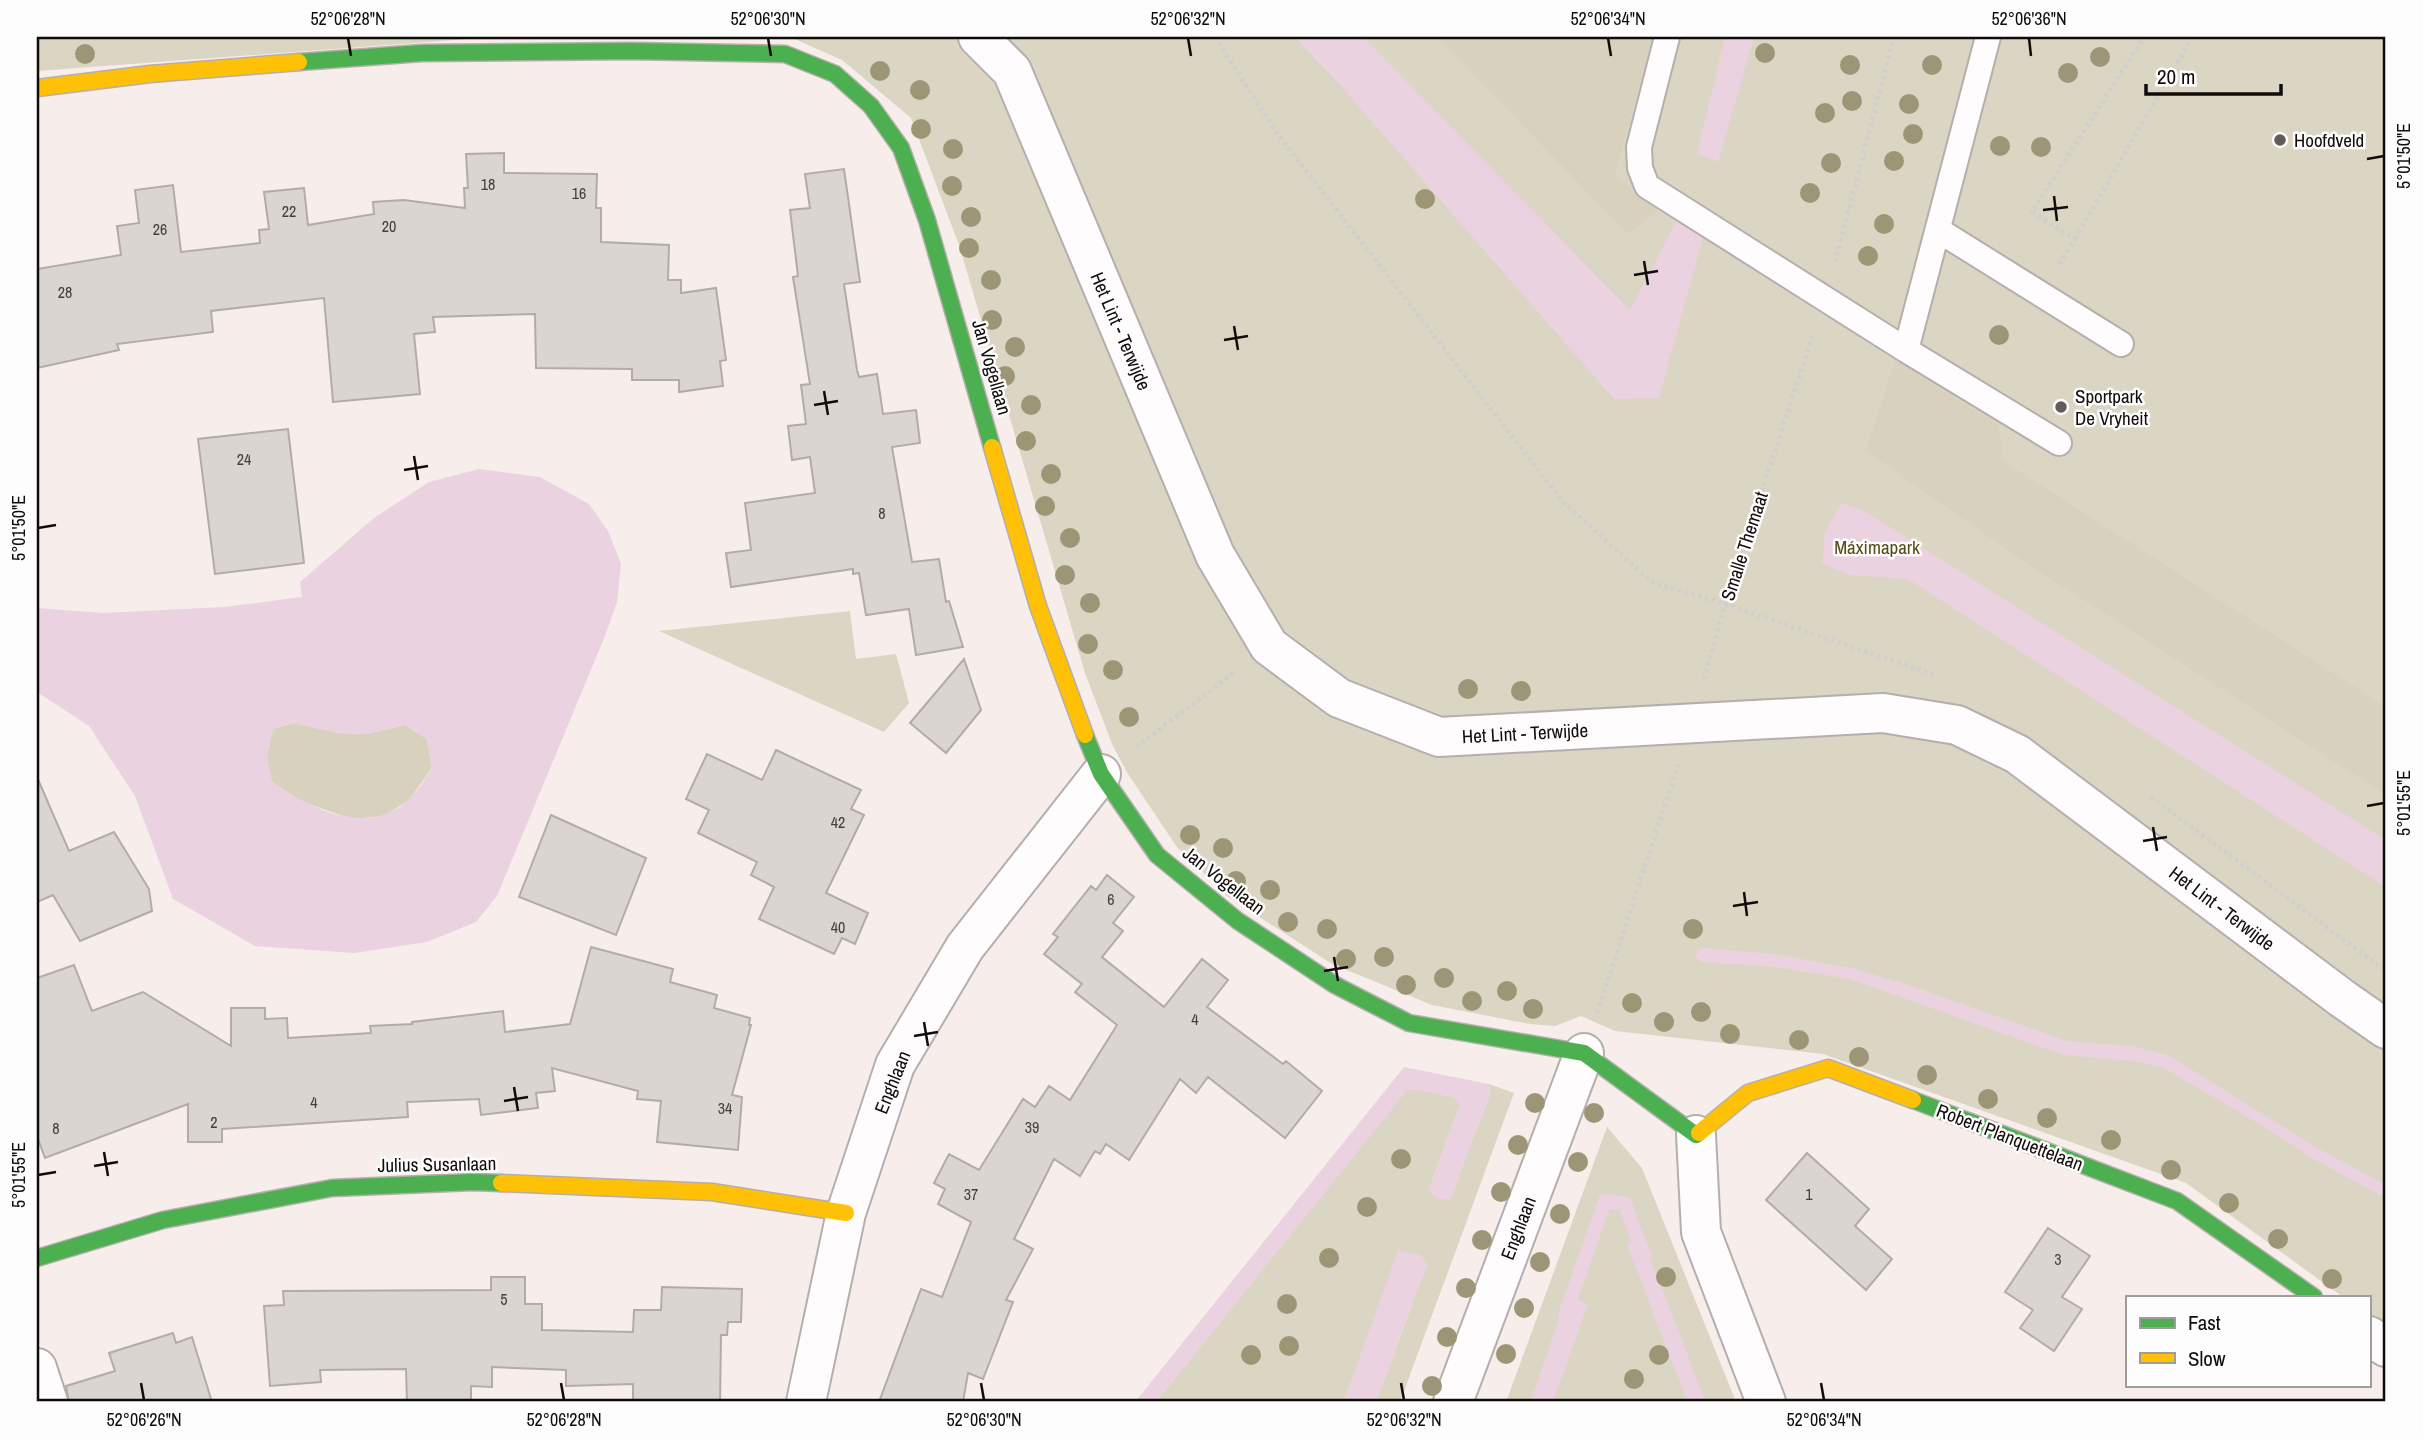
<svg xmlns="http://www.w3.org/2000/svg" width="2423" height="1439" font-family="'Archivo Narrow',sans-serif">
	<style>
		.green { fill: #dbd5c3 }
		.forest { fill: #d7d1be }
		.water { fill: #ead2e1; fill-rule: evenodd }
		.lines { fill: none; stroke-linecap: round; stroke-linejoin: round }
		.stream { stroke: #ead2e1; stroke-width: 14 }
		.building { fill: #dbd5d2; stroke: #b2aca8; stroke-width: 2 }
		.lane-casing { stroke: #b5aeac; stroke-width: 28 }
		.street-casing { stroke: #b5aeac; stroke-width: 42 }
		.fast-casing { stroke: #b5aeac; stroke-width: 19 }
		.slow-casing { stroke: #b5aeac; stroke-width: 19 }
		.path { stroke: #d1cecd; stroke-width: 4.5; stroke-dasharray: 3.5 3.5; stroke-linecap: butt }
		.lane { stroke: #fefcfc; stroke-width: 24 }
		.street { stroke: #fefcfc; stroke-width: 38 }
		.fast { stroke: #4caf50; stroke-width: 16 }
		.slow { stroke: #ffc107; stroke-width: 16 }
		.tree { fill: #9d9676 }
		.ticks { fill: none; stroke: #110c0a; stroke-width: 2.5 }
		.poi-dot { fill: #625b59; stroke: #fdfdfd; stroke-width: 2.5 }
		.labels { text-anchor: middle; stroke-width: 5; stroke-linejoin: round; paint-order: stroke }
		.number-label { font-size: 16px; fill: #443e3c }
		.poi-label { font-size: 19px; fill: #110c0a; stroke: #fdfdfd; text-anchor: start }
		.street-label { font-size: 19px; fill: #110c0a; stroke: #fdfdfd }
		.park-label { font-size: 19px; fill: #544e16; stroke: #fdfdfd }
		.neatline { fill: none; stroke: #110c0a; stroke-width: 2.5 }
		.ticks-label { font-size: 18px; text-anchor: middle; fill: #110c0a }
	</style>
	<rect width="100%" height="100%" fill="#f7eeeb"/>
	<path class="green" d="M37,37H496L37,71Z
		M790,37H2386V1329L2369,1316V1297H2343L2186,1183L1823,1054L1615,1031L1581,1016L1555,1026L1530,1024L1432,1005L1332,964L1227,896L1177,847L1128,774L1112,744L1085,673L959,245L911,118L842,60Z
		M850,611L856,659L896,654L909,703L884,732L659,631Z
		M1489,1084L1514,1093L1400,1402H1376L1427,1264L1399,1250L1344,1402H1156L1408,1088L1454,1097L1460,1104L1429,1190L1450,1199L1490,1094Z
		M1607,1127L1642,1168L1736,1402H1506Z"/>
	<path class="forest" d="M1437,37H1652L1615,175L1657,211L1628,234Z
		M1895,360L1999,426L2003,461L2386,707V795L2028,564L1866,451Z
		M293,723L339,733L366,734L405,725L427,739L432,768L409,800L384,816L352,819L297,800L271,781L267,755L273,729Z"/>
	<path class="water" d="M1295,37H1363L1630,310L1676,222L1703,237L1659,398L1614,399L1339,84Z
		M1725,37H1754L1718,162L1697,154Z
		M479,469L540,477L589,504L608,531L621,564L617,602L605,636L497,896L476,922L427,942L354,953L255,946L173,899L135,796L89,726L37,692V608L103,613L224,607L302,597L300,582L374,518L429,482ZM292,723L339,733L366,734L405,725L427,739L432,769C425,778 418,791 409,799C370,838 309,809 272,781L267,755L273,729Z
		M1841,503L1866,512L2386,840V887L1908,579L1850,575L1822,564L1825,532Z
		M1702,948L1774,954L1852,968L1909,985L2067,1041L2134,1046L2170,1056L2319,1149L2386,1185V1198L2315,1160L2266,1128L2164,1068L2134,1061L2063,1055L1850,979L1775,967L1701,962L1694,955Z
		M1404,1067L1489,1084L1490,1094L1450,1199H1437L1429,1190L1460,1104L1454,1097L1408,1089L1156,1402H1135Z
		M1642,1238L1706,1402H1687L1627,1244Z
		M1398,1250L1421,1255L1427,1264L1376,1402H1344Z
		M1567,1296L1588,1304L1553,1402H1530Z"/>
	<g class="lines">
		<path class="stream" d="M1565,1315L1605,1201L1625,1204L1644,1256"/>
	</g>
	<path class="building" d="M504,153V173L597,174L596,208H601V242L669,245L668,280H681V293L716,288L726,360L720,361L723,386L679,392V380H632V369L536,368L535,314L433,317L435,332L414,334L420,394L333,402L324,298L211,311L213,332L117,344L119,350L37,368V269L121,255L117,226L139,223L135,190L173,185L181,252L260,243L259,230L269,229L264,192L304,188L308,225L374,214L373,202L404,200L465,208L464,188H468L466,154Z
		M844,169L860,282L844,284L857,370L859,377L877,374L883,414L916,410L920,443L892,447L912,562L939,559L946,602L949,601L963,647L916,655L909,609L866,615L859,573L853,574V569L731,587L726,553L751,550L745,503L815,493L810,457L792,460L788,426L806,424L801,385L810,384L793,277L798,276L790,210L810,208L805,174Z
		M288,429L304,563L215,574L198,439Z
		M964,659L981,710L946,753L910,723Z
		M776,750L861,790L851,809L864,815L826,893L868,913L855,944L842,938L834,954L759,919L774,887L751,875L757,862L698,833L709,810L686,799L707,754L762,780Z
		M37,777L69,851L114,832L149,889L152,911L80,941L53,895L37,902Z
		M551,815L646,858L616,935L519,897Z
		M1107,875L1134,897L1113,923L1123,931L1102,957L1164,1007L1202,959L1228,980L1207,1007L1283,1064L1286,1061L1322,1091L1285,1138L1208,1077L1196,1093L1180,1079L1129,1160L1106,1144L1100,1154L1095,1151L1080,1176L1054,1159L1014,1239L1033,1249L1006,1300L1013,1302L983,1379L968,1373L963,1402H879L921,1289L942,1297L971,1222L938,1204L945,1189L934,1183L949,1154L979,1170L1023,1099L1035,1107L1049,1086L1070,1100L1117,1025L1075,992L1082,984L1044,954L1058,937L1053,934L1091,886L1096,890Z
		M591,947L673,969L670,982L717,995L714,1008L750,1018L749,1025H751L732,1095L742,1097L738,1150L657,1142L661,1101L637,1099L638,1091L552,1068L555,1091L536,1093L538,1108L481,1115L479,1099L407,1102L408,1117L222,1129V1142H188V1104L45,1158L37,1136V978L74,965L92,1011L143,992L231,1046V1008H265V1019L287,1018L288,1038L371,1033L370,1026L412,1024V1022L503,1011L505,1032L570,1024Z
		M1807,1153L1869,1209L1855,1226L1892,1259L1866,1290L1766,1200Z
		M2048,1228L2090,1256L2062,1297L2082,1309L2054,1351L2020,1328L2033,1310L2005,1292Z
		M491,1277H525V1304H542V1330L633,1332L634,1310H661L662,1287L742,1289L741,1322H728L727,1335H721L720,1402H633V1384L566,1386V1370L492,1367V1387L471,1386V1402H407L406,1369L320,1370L321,1382L270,1386L264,1306L284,1305L283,1291L491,1290Z
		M173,1333L176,1343L192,1337L212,1402H69L66,1386L115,1371L109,1353Z"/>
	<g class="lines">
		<defs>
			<path id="lane" d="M1667,37L1639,147L1640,168L1647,186L1906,350
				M1988,37L1906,350L2059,443
				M1938,230L2121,344"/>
			<path id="street" d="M978,37L1012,71L1215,555L1269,646L1339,698L1439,737L1883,713L1957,725L2017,754L2343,999L2386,1029
				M1696,1135L1701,1232L1766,1402
				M2369,1336L2386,1347
				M37,1368L48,1402
				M806,1402L846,1213L895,1065L965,947L1101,774
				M1453,1402L1584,1053"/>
			<path id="fast" d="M299,62L422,53L631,51L785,54L835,74L871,106L901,148L927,220L992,447
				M1085,735L1101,774L1157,855L1238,921L1335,985L1409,1023L1584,1053L1696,1135L1699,1133
				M1913,1100L2177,1201L2314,1297
				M37,1258L163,1220L332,1188L473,1182L501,1183"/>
			<path id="slow" d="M37,88L150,74L299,62
				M992,447L1038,606L1085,735
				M1699,1133L1748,1093L1828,1068L1913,1100
				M501,1183L712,1192L846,1213"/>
		</defs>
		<use href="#lane" class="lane-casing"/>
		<use href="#street" class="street-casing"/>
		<use href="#fast" class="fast-casing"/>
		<use href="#slow" class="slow-casing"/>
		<path class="path" d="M1215,37L1276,132L1563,502L1653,583L1725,604L1935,675
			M2075,239L2192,37
			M1835,262L1894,37
			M2059,264L2075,239L2032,212L2144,37
			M1704,679L1725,604L1813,334
			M1136,747L1235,672
			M2151,797L2386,971
			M1597,1013L1678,765"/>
		<use href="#lane" class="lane"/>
		<use href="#street" class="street"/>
		<use href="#fast" class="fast"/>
		<use href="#slow" class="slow"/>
	</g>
	<g class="tree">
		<circle cx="1765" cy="53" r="10"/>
		<circle cx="85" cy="54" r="10"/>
		<circle cx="2100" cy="57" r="10"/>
		<circle cx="1850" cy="65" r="10"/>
		<circle cx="1932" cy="65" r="10"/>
		<circle cx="880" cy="71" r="10"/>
		<circle cx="2068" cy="73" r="10"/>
		<circle cx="920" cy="90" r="10"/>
		<circle cx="1852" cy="101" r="10"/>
		<circle cx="1909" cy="104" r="10"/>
		<circle cx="1825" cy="113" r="10"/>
		<circle cx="921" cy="129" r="10"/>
		<circle cx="1913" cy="134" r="10"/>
		<circle cx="2000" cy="146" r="10"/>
		<circle cx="2041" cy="147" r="10"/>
		<circle cx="953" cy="149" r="10"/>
		<circle cx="1894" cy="161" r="10"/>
		<circle cx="1831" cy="163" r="10"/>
		<circle cx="952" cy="186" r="10"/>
		<circle cx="1810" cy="193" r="10"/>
		<circle cx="1425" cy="199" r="10"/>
		<circle cx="971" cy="217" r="10"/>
		<circle cx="1884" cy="224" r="10"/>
		<circle cx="969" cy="248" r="10"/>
		<circle cx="1868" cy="256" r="10"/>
		<circle cx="991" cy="280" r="10"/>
		<circle cx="992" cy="320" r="10"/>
		<circle cx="1999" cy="335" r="10"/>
		<circle cx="1015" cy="347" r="10"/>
		<circle cx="1005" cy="376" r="10"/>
		<circle cx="1031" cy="405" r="10"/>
		<circle cx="1026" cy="441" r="10"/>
		<circle cx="1051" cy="474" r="10"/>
		<circle cx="1045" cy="506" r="10"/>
		<circle cx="1070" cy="538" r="10"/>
		<circle cx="1065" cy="575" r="10"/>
		<circle cx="1090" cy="603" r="10"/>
		<circle cx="1088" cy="644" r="10"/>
		<circle cx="1113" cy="670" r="10"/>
		<circle cx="1468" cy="689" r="10"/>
		<circle cx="1521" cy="691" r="10"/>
		<circle cx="1129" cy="717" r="10"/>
		<circle cx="1190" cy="835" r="10"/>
		<circle cx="1223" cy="848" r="10"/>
		<circle cx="1236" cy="881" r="10"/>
		<circle cx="1270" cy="890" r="10"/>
		<circle cx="1288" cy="922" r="10"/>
		<circle cx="1327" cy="929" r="10"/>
		<circle cx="1693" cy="929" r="10"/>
		<circle cx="1384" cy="957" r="10"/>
		<circle cx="1346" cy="959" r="10"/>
		<circle cx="1444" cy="978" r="10"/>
		<circle cx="1406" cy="985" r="10"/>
		<circle cx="1507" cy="991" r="10"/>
		<circle cx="1472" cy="1001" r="10"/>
		<circle cx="1632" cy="1003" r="10"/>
		<circle cx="1533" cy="1009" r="10"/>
		<circle cx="1701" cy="1012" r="10"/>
		<circle cx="1664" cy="1022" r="10"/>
		<circle cx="1730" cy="1034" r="10"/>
		<circle cx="1799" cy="1040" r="10"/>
		<circle cx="1859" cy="1057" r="10"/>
		<circle cx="1927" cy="1075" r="10"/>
		<circle cx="1988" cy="1099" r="10"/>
		<circle cx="1535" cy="1103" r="10"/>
		<circle cx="1594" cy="1113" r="10"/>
		<circle cx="2047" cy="1118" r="10"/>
		<circle cx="2111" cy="1140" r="10"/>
		<circle cx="1518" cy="1145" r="10"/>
		<circle cx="1401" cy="1159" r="10"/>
		<circle cx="1578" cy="1162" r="10"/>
		<circle cx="2171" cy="1170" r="10"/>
		<circle cx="1501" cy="1192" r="10"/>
		<circle cx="2229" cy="1203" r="10"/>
		<circle cx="1367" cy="1207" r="10"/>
		<circle cx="1560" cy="1214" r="10"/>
		<circle cx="2278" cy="1239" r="10"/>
		<circle cx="1482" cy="1240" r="10"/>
		<circle cx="1329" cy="1258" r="10"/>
		<circle cx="1540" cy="1262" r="10"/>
		<circle cx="1666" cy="1277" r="10"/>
		<circle cx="2332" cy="1279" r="10"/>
		<circle cx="1466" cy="1288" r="10"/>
		<circle cx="1287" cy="1304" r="10"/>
		<circle cx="1524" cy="1308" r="10"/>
		<circle cx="1447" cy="1337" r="10"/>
		<circle cx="1289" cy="1346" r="10"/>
		<circle cx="1506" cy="1354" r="10"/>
		<circle cx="1251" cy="1355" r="10"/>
		<circle cx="1659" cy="1355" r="10"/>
		<circle cx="1634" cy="1379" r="10"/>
		<circle cx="1432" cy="1386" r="10"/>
	</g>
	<path class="ticks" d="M348,38L351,56M768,38L771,56M1188,38L1191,56M1608,38L1611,56M2029,38L2031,56M2367,159L2384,156M2054,196L2057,221M2043,210L2068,207M1644,261L1648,285M1634,275L1658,271M1234,326L1238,350M1224,340L1248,336M824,391L828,415M814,405L838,401M414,456L418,480M404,470L428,466M38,528L56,525M2367,806L2384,803M2153,827L2157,851M2143,841L2167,837M1744,892L1747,916M1733,906L1758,902M1334,957L1338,981M1324,971L1348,967M924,1022L928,1046M914,1036L938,1032M514,1087L518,1111M504,1101L528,1097M104,1152L108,1176M94,1166L118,1162M38,1175L56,1172M141,1383L144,1400M561,1383L564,1400M981,1383L984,1400M1401,1383L1404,1400M1821,1383L1824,1400"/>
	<g class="poi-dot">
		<circle cx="2280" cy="140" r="7"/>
		<circle cx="2061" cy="407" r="7"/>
	</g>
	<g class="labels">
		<g class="number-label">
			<text x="488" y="190">18</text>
			<text x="579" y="199">16</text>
			<text x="289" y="217">22</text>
			<text x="389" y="232">20</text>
			<text x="160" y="235">26</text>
			<text x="65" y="298">28</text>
			<text x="244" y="465">24</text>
			<text x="882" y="519">8</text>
			<text x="838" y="828">42</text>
			<text x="1111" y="905">6</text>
			<text x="838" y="933">40</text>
			<text x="1195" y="1025">4</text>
			<text x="314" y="1108">4</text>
			<text x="725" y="1114">34</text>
			<text x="214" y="1128">2</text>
			<text x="1032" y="1133">39</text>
			<text x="56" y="1134">8</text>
			<text x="971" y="1200">37</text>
			<text x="1809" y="1200">1</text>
			<text x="2058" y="1265">3</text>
			<text x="504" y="1305">5</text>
		</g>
		<g class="poi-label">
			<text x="2294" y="147">Hoofdveld</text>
			<text x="2075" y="403">Sportpark<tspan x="2075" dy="22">De Vryheit</tspan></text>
		</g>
		<g class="street-label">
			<text transform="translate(1121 331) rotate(67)" y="7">Het Lint - Terwijde</text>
			<text transform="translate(992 367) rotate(74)" y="7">Jan Vogellaan</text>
			<text transform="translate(1744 546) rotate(-72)" y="7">Smalle Themaat</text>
			<text transform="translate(1525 733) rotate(-3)" y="7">Het Lint - Terwijde</text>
			<text transform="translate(1224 880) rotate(38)" y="7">Jan Vogellaan</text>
			<text transform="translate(2222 908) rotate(37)" y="7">Het Lint - Terwijde</text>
			<text transform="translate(892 1082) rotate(-68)" y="7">Enghlaan</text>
			<text transform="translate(2010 1137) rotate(21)" y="7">Robert Planquettelaan</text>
			<text transform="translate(437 1164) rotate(-1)" y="7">Julius Susanlaan</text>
			<text transform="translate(1518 1228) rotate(-69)" y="7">Enghlaan</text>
		</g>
		<g class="park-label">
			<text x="1877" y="554">Máximapark</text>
		</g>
	</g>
	<rect width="2423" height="1439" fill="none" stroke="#fdfdfd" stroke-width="77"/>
	<rect x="2126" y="1296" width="245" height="91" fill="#fdfdfd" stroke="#9f9d9c" stroke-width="2"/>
	<rect x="2140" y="1318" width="35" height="10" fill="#4caf50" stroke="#9f9d9c" stroke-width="2"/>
	<text x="2188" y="1330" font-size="21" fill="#110c0a">Fast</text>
	<rect x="2140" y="1353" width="35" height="10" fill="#ffc107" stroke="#9f9d9c" stroke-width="2"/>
	<text x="2188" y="1366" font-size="21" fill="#110c0a">Slow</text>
	<path d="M2146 84v10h135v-10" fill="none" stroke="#110c0a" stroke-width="3.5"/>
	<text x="2157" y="84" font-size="21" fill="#110c0a" stroke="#fdfdfd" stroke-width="5" paint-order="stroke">20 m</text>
	<rect x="38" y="38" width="2346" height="1362" class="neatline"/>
	<g class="ticks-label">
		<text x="348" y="25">52°06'28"N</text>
		<text x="768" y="25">52°06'30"N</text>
		<text x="1188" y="25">52°06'32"N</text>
		<text x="1608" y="25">52°06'34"N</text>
		<text x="2029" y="25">52°06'36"N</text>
		<text transform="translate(2404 156) rotate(-90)" y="6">5°01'50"E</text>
		<text transform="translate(19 528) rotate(-90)" y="6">5°01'50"E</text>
		<text transform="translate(2404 803) rotate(-90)" y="6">5°01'55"E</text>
		<text transform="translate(19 1175) rotate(-90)" y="6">5°01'55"E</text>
		<text x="144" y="1426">52°06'26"N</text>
		<text x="564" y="1426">52°06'28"N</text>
		<text x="984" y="1426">52°06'30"N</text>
		<text x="1404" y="1426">52°06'32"N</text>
		<text x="1824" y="1426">52°06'34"N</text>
	</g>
</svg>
